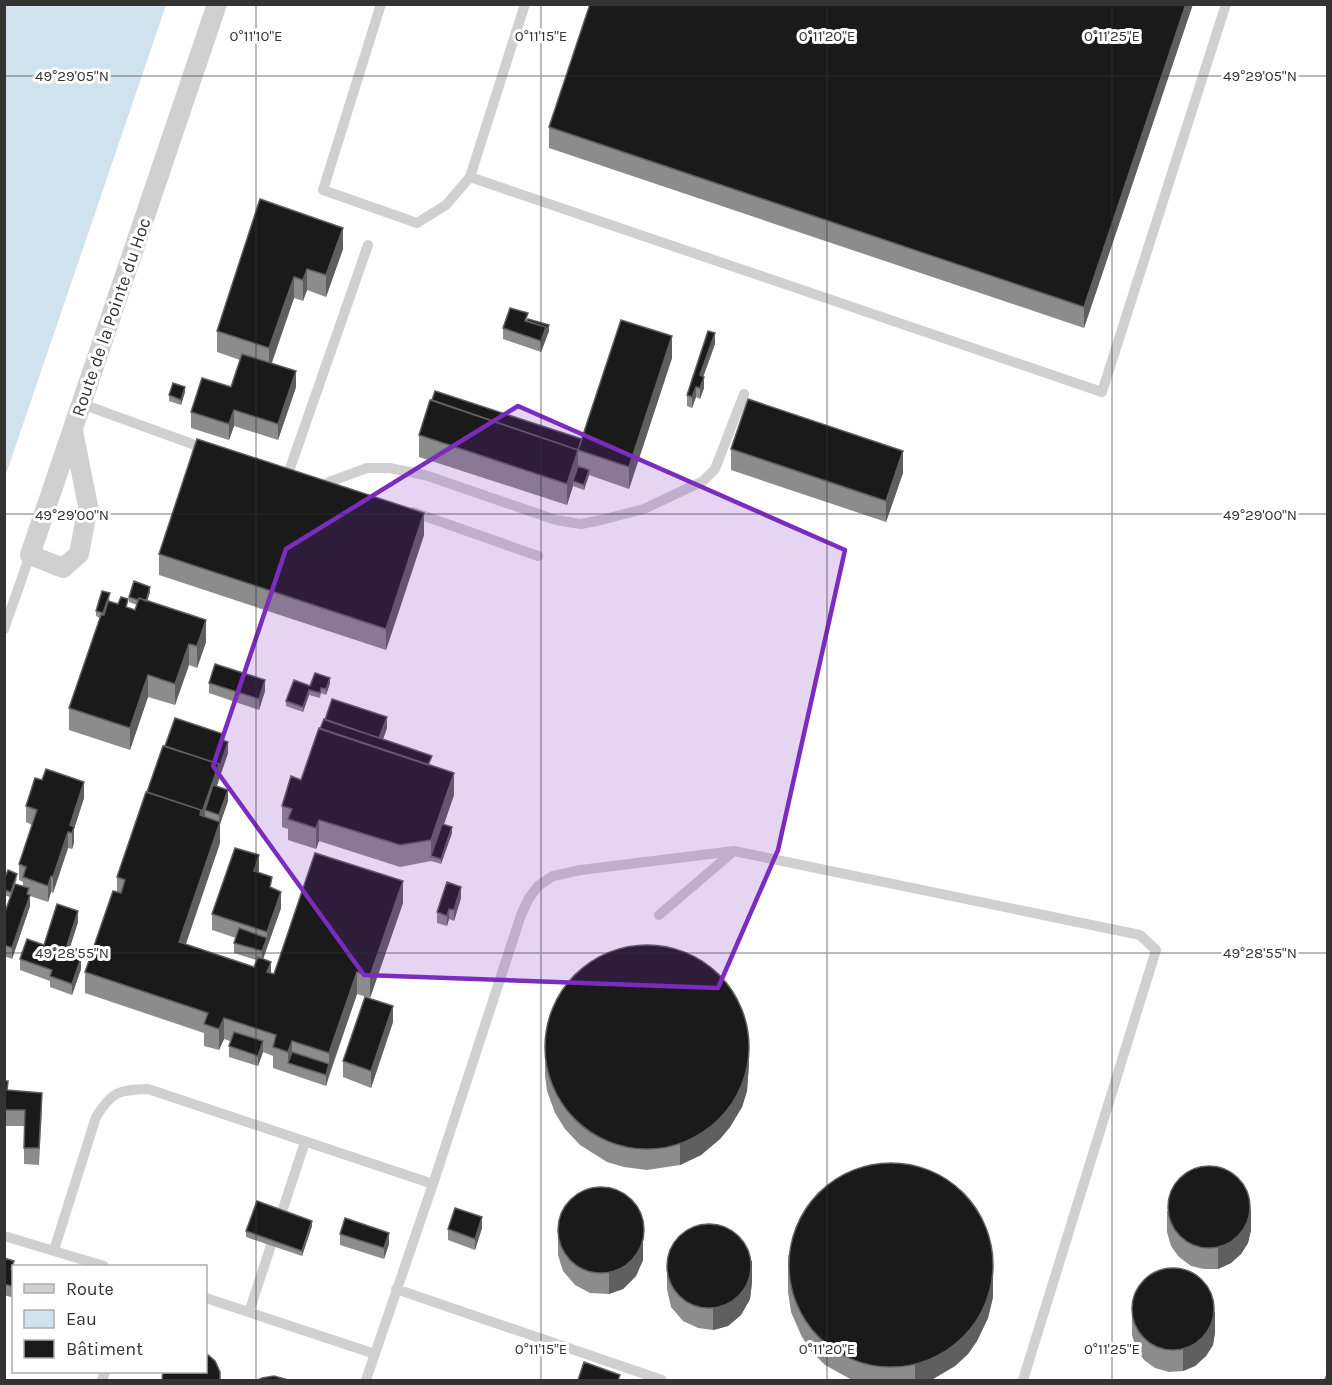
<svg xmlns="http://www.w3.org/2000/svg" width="1332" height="1385" font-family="Karla,sans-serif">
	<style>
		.water { fill: #cfe2ee }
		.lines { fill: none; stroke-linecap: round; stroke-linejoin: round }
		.lane { stroke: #d0d0d0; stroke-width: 10 }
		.street { stroke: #d0d0d0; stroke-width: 20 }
		.rail { stroke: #888; stroke-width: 4.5; stroke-dasharray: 6 4.5; stroke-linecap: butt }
		.wall { fill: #8c8c8c }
		.shaded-wall { fill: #5f5f5f }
		.building { fill: #1a1a1a; stroke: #5f5f5f; stroke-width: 1.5 }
		.marked { fill: #7b2cbf; fill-opacity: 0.2; stroke: #7b2cbf; stroke-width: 4.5; stroke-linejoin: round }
		.ticks { fill: none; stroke: #333; stroke-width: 1.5; stroke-opacity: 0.45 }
		.labels { text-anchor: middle; stroke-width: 6; stroke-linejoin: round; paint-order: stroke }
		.street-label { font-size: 18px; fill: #333; stroke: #fff }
		.ticks-label { font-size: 15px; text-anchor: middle; fill: #333; stroke: #fff; stroke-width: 6; stroke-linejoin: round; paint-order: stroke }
	</style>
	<rect width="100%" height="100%" fill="#fff"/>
	<path class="water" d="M5,4L166,5L5,477L4,5Z"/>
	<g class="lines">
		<path class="lane" d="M381,4L323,190L417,223L446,205L470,177
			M525,4L470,177L1102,392L1226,4
			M82,404L209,450
			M288,474L368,245
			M329,482L367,468H389L425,475L556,520L581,524L601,520L644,509L703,481L715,469L744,394
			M413,512L538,556
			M4,629L30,555
			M734,851L1140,935L1156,950L1023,1380
			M433,1184L521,915L529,898L538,886L553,876L581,870L734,851L659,915
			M4,1236L104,1266
			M54,1250L96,1117C112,1091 119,1090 148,1089L433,1184L366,1380
			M396,1289L662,1380
			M206,1298L375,1354
			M249,1312L305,1142
			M102,1380L105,1372"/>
		<path class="street" d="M73,431L88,506L79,554L63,568L30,555L217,4"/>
		<path class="rail" d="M1326,1380L1328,1376"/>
	</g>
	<path class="wall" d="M1193,4L1084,328L549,148V127Z
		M260,199L343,249L326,297L307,290L303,301L294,298L272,363L296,387L278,440L234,426L229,440L191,428V412L231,387L240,360L217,352V331Z
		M528,319L549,331L541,352L503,339V328Z
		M715,344L703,376L704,388L700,399L696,397L692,408L687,406V395Z
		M672,358L629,489L589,475L584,490L573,486L567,505L419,457V435L582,439Z
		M185,392L181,405L169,401V395Z
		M731,449L903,473L886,522L731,470Z
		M424,535L386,650L159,575V554Z
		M150,592L147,601L206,642L197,668L189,665L175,705L148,697L130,750L69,730V708L100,618L96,616V611L110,598L109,601L135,610L137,605L129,602V597Z
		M209,683L265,691L259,710L209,693Z
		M330,683L326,695L321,693L320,698L309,695L303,712L286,706V701L310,686Z
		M387,728L383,739L432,766L454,795L444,824L452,833L441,864L431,861L400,867L319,841L316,849L288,840V829L282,827V806L301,780Z
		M223,741L228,753L217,786L228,801L220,824V843L186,944L254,967L256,960L234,953V943L236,938L212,930V914L259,871V873L272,888L281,908L263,959L271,973L274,974L403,903L370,998L357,994L326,1086L273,1068V1056L263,1052L258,1066L229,1057V1046L230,1041L224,1039L219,1050L204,1046V1033L85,993V972L117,892V877L165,746Z
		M84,798L74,829V843L72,849L68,848L53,893L51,892L48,902L30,896V906L12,959L4,956V915L10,897L4,895V880L17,879L15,884L23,886V882L19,880V864L32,825L26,822V806Z
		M461,898L454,921L449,919L447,926L437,923V912Z
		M78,922L68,953L81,969L72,995L50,987V981L20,970V959L44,945Z
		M393,1022L371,1088L343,1077V1061Z
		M545,1053L749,1063L747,1091L742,1107L730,1127L720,1139L701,1155L680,1165L647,1170L624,1167L607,1162L580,1145L565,1129L555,1113L547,1091L545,1075Z
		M4,1081L8,1090L42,1109L39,1165L24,1164V1126H4Z
		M1167,1211L1251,1230L1248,1243L1241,1254L1231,1263L1218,1269H1204L1191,1266L1179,1257L1171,1246L1167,1232Z
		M312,1226L302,1256L246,1237V1231Z
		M482,1228L475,1250L448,1240V1229Z
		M558,1233L643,1260L636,1276L623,1289L609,1294L590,1293L575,1285L563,1271L558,1255Z
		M340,1234L389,1244L384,1259L340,1245Z
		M788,1255L993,1297L988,1318L977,1341L968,1354L955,1366L933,1379L930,1380H852L825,1365L810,1350L801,1335L791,1312L788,1292Z
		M4,1258L14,1266V1298L4,1295Z
		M667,1268L752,1282L750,1299L741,1315L728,1326L713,1330L698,1328L683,1321L671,1307L667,1289Z
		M1132,1313L1215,1332L1213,1345L1206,1356L1195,1366L1183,1371L1169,1372L1155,1368L1144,1360L1136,1348L1132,1335Z"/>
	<path class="shaded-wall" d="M1186,4H1193L1084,328V307Z
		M343,228V249L326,297V275Z
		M307,269V290L303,301V280Z
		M294,277V298L269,370V348Z
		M549,325V331L541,352V341L546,327Z
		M715,333V344L700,386V375Z
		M672,336V358L629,489V467Z
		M296,371V387L278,440V424Z
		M704,377V388L700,399V388Z
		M185,387V392L181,405V400Z
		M696,387V397L692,408V397Z
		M234,410V426L229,440V424Z
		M578,450V471L573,481V486L567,505V484Z
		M903,451V473L886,522V501Z
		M589,470V475L584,490V485Z
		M424,513V535L386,650V629Z
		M150,587V592L145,608V602Z
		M206,620V642L197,668V646Z
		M189,644V665L175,705V684Z
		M148,675V697L130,750V728Z
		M330,678V683L326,695V689Z
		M265,680V691L259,710V699Z
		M309,690V695L303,712V707Z
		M387,717V728L378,753V743Z
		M228,742V753L208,811L205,810V821L200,815L219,764Z
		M454,773V795L433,856H431V840Z
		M84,782V798L74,829V843L72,849V833L70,825Z
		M228,790V801L220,824V843L179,964V942L219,824V815Z
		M319,820V841L316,849V828Z
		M452,827V833L441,864V859Z
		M68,832V848L53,893V877Z
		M259,855V871L254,887V871Z
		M51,876V892L48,902V886Z
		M403,881V903L370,998V976Z
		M461,887V898L454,921V910Z
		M281,892V908L262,962V951L267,938V932Z
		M30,895V906L12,959V948Z
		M449,909V919L447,926V916Z
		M78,911V922L65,963V952Z
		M81,958V969L72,995V984Z
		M271,962V983L267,972Z
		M357,972V994L329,1075V1053Z
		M393,1006V1022L371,1088V1071Z
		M224,1018V1039L219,1050V1029Z
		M263,1041V1052L258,1066V1056Z
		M292,1041V1062L288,1063V1052Z
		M749,1042V1063L747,1091L742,1107L730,1127L720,1139L701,1155L680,1165V1144Z
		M329,1064V1075L326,1086V1075Z
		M1251,1208V1230L1248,1243L1241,1254L1231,1263L1218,1269V1247Z
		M482,1217V1228L475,1250V1239Z
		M312,1221V1226L302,1256V1251Z
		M389,1233V1244L384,1259V1248Z
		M643,1238V1260L636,1276L623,1289L609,1294V1272Z
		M993,1258V1297L988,1318L977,1341L968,1354L955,1366L933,1379L930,1380H915V1365Z
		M752,1260V1282L750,1299L741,1315L728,1326L713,1330V1308Z
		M1215,1311V1332L1213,1345L1206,1356L1195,1366L1183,1371V1350Z"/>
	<path class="building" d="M590,4H1186L1084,307L549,127Z
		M260,199L343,228L326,275L307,269L303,280L294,277L269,348L217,331Z
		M510,308L528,313L525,321L546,327L541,341L503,328Z
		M528,319L549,325L546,332V327L527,321Z
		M621,320L672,336L629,467L578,450Z
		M708,331L715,333L700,375L704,377L700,388L696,387L692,397L687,395Z
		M242,354L296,371L278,424L234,410L229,424L191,412L202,378L231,387Z
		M173,383L185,387L181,400L169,395Z
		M435,391L582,439L578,450L432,400Z
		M748,399L903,451L886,501L731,449Z
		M430,400L578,450L567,484L419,435Z
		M197,439L424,513L386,629L159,554Z
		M578,466L589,470L584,485L573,481Z
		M134,581L150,587L146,601L139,598L138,600L129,597Z
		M102,591L110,593L103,613L96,611Z
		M121,597L128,599L126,607L135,610L139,598L206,620L197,646L189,644L175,684L148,675L130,728L69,708L101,615H104L108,601L118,604Z
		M215,664L265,680L259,699L209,683Z
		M315,673L330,678L326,689L321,688L320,693L309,690L303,707L286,701L294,680L310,686Z
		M332,699L387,717L379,738L325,720Z
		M175,718L223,734L222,740L228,742L219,769V764L165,746Z
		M324,719L432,756L428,765L320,729Z
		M319,728L454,773L431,840L400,845L319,820L316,828L288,819L292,809L282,806L291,776L301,780Z
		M163,746L219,764L201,815V810L147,792Z
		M46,769L84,782L70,825L74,827L72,833L68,832L53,877L51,876L48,886L23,877L26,867L19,864L37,810L26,806L35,778L42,780Z
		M213,785L228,790L219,815L205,810Z
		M146,792L201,810L200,815L220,822L179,942L254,967L258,957L271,962L267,972L274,974L315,853L403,881L370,976L357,972L329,1053L292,1041L288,1052L273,1047L276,1035L224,1018L219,1029L204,1024L208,1013L85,972L113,891L121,893L125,880L117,877Z
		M442,824L452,827L441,859L431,856Z
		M235,848L259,855L254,871L272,877L270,887L281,892L267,932L212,914Z
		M8,870L17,874L11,892L4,890V880Z
		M447,882L461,887L454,910L449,909L447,916L437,912Z
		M15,884L29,888L27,894L30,895L12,948L4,945V915Z
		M57,904L78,911L65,952L81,958L72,984L50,976L52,970L20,959L27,939L44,945Z
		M239,928L267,938L262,951L234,943Z
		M545 1047a102 102 0 1 1 204 0a102 102 0 1 1-204 0Z
		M365,997L393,1006L371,1071L343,1061Z
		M234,1032L263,1041L258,1056L229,1046Z
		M292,1052L329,1064L326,1075L288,1063Z
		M4,1081H8L7,1090L42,1093L39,1148H24L25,1110H4Z
		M789 1265a102 102 0 1 1 204 0a102 102 0 1 1-204 0Z
		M1168 1207a41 41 0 1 1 82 0a41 41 0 1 1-82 0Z
		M558 1230a43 43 0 1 1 86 0a43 43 0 1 1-86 0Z
		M257,1201L312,1221L302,1251L246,1231Z
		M455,1208L482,1217L475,1239L448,1229Z
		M345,1218L389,1233L384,1248L340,1234Z
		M667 1266a42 42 0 1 1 84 0a42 42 0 1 1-84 0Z
		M4,1258L14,1261L11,1269H14V1287L4,1284Z
		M1132 1309a41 41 0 1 1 82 0a41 41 0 1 1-82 0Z
		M206,1354L208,1355L215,1361L220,1372V1380H162L163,1371H206Z
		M584,1362L620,1375L618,1380H578Z
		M274,1376L288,1380H258L262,1378Z"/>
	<path class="marked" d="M518,406L845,550L778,850L718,988L364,975L213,766L286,549Z"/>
	<path class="ticks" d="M256,4V1380M541,4V1380M827,4V1380M1112,4V1380M4,76H1328M4,514H1328M4,953H1328"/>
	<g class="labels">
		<g class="street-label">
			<text transform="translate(111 317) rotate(-71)" y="6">Route de la Pointe du Hoc</text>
		</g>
	</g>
	<g class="ticks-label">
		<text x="256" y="41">0°11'10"E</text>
		<text x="541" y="41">0°11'15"E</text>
		<text x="827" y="41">0°11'20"E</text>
		<text x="1112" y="41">0°11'25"E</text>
		<text x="72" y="81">49°29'05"N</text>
		<text x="1260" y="81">49°29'05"N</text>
		<text x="72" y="520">49°29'00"N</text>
		<text x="1260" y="520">49°29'00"N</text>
		<text x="72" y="958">49°28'55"N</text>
		<text x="1260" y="958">49°28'55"N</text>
		<text x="541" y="1354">0°11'15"E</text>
		<text x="827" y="1354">0°11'20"E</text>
		<text x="1112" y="1354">0°11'25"E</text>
	</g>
	<rect width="1332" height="1385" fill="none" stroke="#333333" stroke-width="12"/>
	<rect x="12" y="1265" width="195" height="108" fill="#ffffff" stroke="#adadad" stroke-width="1.5"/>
	<rect x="24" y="1284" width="30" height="9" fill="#d0d0d0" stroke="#adadad" stroke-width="1.5"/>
	<text x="66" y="1295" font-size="18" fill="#333333">Route</text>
	<rect x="24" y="1310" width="30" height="18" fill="#cfe2ee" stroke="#adadad" stroke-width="1.5"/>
	<text x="66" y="1325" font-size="18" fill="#333333">Eau</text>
	<rect x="24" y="1340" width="30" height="18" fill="#1a1a1a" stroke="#adadad" stroke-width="1.5"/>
	<text x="66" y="1355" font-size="18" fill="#333333">Bâtiment</text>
</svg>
